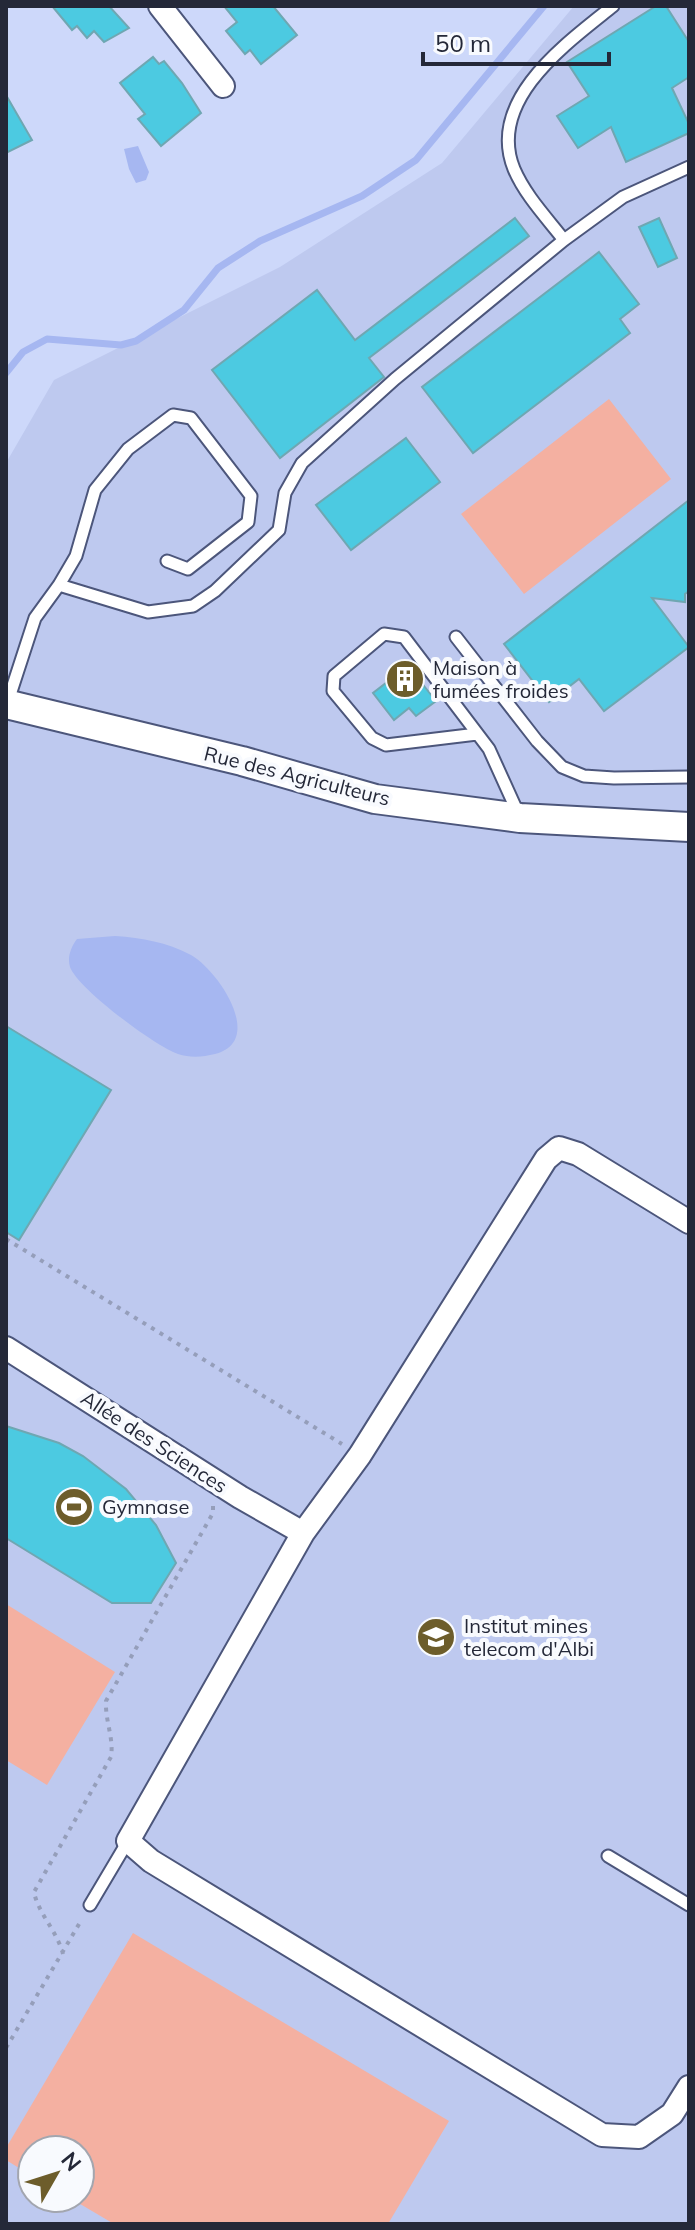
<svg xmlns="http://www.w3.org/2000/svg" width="695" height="2230" font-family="Mulish,sans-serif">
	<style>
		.built { fill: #bec9ef; fill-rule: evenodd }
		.green { fill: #f4b0a1 }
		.water { fill: #a6b7f1 }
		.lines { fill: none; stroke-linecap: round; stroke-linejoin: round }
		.stream { stroke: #a6b7f1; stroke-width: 7 }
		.building { fill: #4ccae1; stroke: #6fa7b2; stroke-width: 2 }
		.service-casing { stroke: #4c567b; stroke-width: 15 }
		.minor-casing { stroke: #4c567b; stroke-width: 26 }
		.tertiary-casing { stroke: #4c567b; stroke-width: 32 }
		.path { stroke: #959eba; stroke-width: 4; stroke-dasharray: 4 6; stroke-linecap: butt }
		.service { stroke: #fff; stroke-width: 11 }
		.minor { stroke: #fff; stroke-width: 22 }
		.tertiary { stroke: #fff; stroke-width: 28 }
		.labels { text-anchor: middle; stroke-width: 8; stroke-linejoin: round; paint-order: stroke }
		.poi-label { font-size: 20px; fill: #242838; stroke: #f8fafe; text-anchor: start }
		.street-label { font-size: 20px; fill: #242838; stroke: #f8fafe }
	</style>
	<rect width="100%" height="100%" fill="#cdd8fa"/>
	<path class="built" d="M574,6H689V2224H6V463L54,380L280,267L442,163ZM32,2150H80V2198H32Z"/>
	<path class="green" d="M609,399L671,479L524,594L461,514Z
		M6,1604L115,1672L47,1785L6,1760Z
		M133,1933L449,2121L388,2224H114L70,2198H80V2150H32V2176L6,2160V2148Z"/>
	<path class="water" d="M138,146L149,172L146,180L136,183L129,169L124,149Z
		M115,936C143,938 166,942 191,955C218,970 266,1041 215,1054C203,1057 190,1058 178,1054C155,1046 78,989 70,967C67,957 71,947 77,939Z"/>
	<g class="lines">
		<path class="stream" d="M6,373L23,352L47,339L121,345L136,341L184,310L218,268L260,241L362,196L416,160L544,6"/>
	</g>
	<path class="building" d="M52,6H109L129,28L104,42L94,31L87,38L77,26L72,30Z
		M224,6H273L297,35L261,64L250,50L245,54L226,31L237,22Z
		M656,6H666L689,42V77L672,88L689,124V133L626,162L611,127L578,148L557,116L589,96L567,62Z
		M153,57L159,64L164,61L182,83L201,113L161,146L138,119L145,114L120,83Z
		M6,95L32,140L6,153Z
		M515,218L529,236L369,358L384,377L280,458L212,370L317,290L355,340Z
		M659,218L677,258L658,267L639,227Z
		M599,252L639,304L620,319L630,333L473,453L422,387Z
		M406,438L440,482L351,550L316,505Z
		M689,500V591L685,594V602L652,598L689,647L604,711L579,679L549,702L504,644Z
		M408,666L436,701L416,716L409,708L394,720L373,693Z
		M6,1026L111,1090L19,1240L6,1232Z
		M6,1426L59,1443L83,1456L126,1489L156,1525L176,1563L151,1603H112L6,1538Z"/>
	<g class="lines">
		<defs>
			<path id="service" d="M564,240C546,217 525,195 514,169C486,100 567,43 613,6
				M59,585L148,612L193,606L215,591L279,530L285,493L302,463L395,379L564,240L623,197L689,167
				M456,637L537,741L562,767L584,776L614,778L689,777
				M7,704L35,618L59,585L76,556L95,490L128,449L173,415L191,418L251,496L248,522L188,569L167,561
				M477,734L386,745L372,738L333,691L334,676L384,634L404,637L489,749L518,813
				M608,1856L689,1905
				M90,1905L128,1841"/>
			<path id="minor" d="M160,6L223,86
				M689,1222L578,1154L559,1148L546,1159L360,1455L303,1533L128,1841L151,1861L602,2135L639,2137L672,2114L689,2087
				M6,1348L240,1497L303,1533"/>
			<path id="tertiary" d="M6,704L242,761L375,799L520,818L689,827"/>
		</defs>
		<use href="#service" class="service-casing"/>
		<use href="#minor" class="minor-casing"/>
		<use href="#tertiary" class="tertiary-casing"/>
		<path class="path" d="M6,1239L342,1444
			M63,1954C57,1931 38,1913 34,1892L111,1757C114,1738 105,1721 106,1701L213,1513V1506
			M6,2048L82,1919"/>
		<use href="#service" class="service"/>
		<use href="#minor" class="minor"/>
		<use href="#tertiary" class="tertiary"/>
	</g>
	<defs>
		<symbol id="building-disc" viewBox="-11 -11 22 22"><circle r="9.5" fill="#6d5d2b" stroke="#f8fafe"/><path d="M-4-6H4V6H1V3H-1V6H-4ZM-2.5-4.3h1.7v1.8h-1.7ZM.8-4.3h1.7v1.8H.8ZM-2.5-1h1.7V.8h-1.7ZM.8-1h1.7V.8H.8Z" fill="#fff"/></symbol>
		<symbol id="stadium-disc" viewBox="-11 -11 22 22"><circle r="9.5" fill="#6d5d2b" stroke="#f8fafe"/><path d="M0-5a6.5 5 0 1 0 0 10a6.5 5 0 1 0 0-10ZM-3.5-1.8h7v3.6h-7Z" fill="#fff"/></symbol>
		<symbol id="university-disc" viewBox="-11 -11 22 22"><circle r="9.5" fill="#6d5d2b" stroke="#f8fafe"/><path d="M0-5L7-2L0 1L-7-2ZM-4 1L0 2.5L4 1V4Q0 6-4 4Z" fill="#fff"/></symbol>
	</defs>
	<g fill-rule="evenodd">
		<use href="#building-disc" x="383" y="657" width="44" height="44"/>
		<use href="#stadium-disc" x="52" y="1485" width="44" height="44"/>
		<use href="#university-disc" x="414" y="1615" width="44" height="44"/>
	</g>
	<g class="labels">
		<g class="poi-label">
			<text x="433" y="675">Maison à<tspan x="433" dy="23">fumées froides</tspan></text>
			<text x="102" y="1514">Gymnase</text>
			<text x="464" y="1633">Institut mines<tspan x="464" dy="23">telecom d'Albi</tspan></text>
		</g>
		<g class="street-label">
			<text transform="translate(297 776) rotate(14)" y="7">Rue des Agriculteurs</text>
			<text transform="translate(154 1442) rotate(33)" y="7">Allée des Sciences</text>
		</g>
	</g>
	<rect width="695" height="2230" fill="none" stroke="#242838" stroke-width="16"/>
	<g transform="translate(56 2174) rotate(51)"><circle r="38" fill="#f8fafe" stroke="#a3a6af" stroke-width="2"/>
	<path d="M0-6L14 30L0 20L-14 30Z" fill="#6d5d2b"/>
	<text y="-12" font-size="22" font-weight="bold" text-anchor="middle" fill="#242838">N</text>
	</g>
	<path d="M423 52v12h186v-12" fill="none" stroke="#242838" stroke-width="4"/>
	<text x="435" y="52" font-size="24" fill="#242838" stroke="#f8fafe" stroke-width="6" paint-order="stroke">50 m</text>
</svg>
